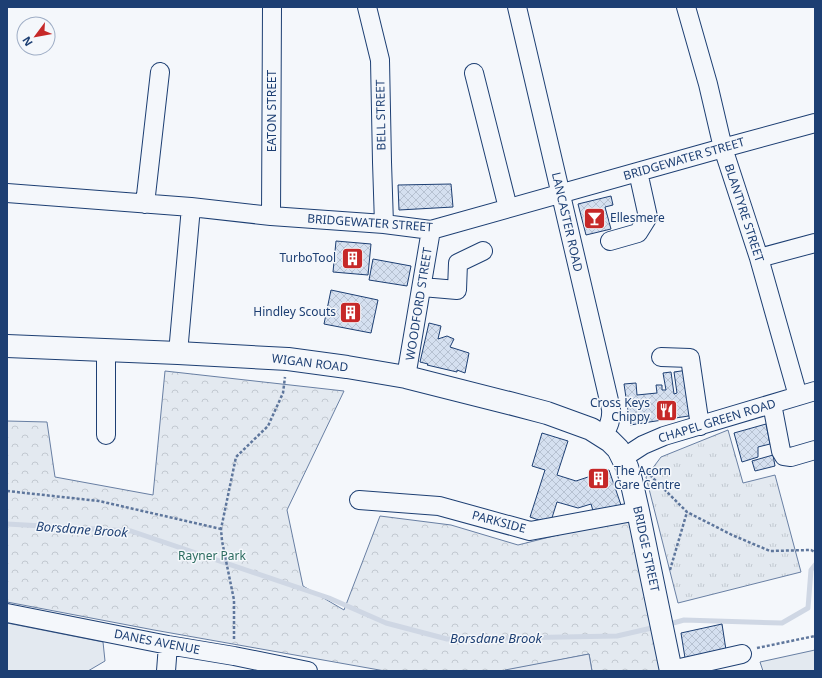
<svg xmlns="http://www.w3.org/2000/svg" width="822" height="678" font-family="'Noto Sans',sans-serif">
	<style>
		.grass { fill: url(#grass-tufts); stroke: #687fa3 }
		.forest { fill: url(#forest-crowns); stroke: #687fa3 }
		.park { fill: #e3e9f0; stroke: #687fa3 }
		.parking { fill: #e3e8f0; stroke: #687fa3 }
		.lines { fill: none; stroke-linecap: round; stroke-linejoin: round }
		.stream { stroke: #cfd7e4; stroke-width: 5 }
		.building { fill: url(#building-cross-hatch); stroke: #1d3f73 }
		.minor-casing { stroke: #1d3f73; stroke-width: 20 }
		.highway-casing { stroke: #1d3f73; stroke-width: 24 }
		.path { stroke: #5e769c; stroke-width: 2.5; stroke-dasharray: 3 2; stroke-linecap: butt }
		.minor { stroke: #f4f7fb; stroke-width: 18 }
		.highway { stroke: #f4f7fb; stroke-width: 22 }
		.labels { text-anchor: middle; stroke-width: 3; stroke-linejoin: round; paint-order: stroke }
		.street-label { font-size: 12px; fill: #1d3f73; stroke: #f4f7fb }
		.poi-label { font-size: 12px; fill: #1d3f73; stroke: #f4f7fb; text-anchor: end }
		.park-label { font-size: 12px; fill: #2c6c60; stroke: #f4f7fb }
		.water-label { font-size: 13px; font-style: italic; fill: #1d3f73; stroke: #f4f7fb }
	</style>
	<defs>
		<pattern id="grass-tufts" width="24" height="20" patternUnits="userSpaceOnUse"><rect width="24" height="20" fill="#e3e9f0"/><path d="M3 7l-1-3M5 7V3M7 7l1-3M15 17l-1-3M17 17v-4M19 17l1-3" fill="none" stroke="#c2c9d1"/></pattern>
		<pattern id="forest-crowns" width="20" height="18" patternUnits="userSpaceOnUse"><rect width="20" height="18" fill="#e3e9f0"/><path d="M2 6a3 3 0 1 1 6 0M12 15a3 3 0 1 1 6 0" fill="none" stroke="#c2c9d1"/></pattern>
		<pattern id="building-cross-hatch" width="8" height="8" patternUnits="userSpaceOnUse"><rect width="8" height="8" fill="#d5e0f0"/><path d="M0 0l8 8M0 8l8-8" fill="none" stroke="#b6c1d1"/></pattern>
	</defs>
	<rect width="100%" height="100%" fill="#f4f7fb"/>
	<path class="grass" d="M728,430L743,483L775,475L801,572L678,603L646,477L661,457Z"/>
	<path class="forest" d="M165,371L344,391L287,510L303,586L344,610L380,516L451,525L518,545L629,517L660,671H592L589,654L505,671H385L154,630L7,602V421L47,422L55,477L153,495Z"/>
	<path class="park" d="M7,623L103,642L105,661L88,671H7Z
		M815,650V671H763L760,662Z"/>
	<path class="parking" d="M589,654L592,671H505V670Z"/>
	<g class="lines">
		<path class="stream" d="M7,524L131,531L329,598L386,623L447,639L617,636L656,627
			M666,625L684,620L782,623L808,608L811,570L815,565"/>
	</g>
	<path class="building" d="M451,184L453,207L399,210L398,185Z
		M611,196L613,205L605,207L611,229L586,235L578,204Z
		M336,241L371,244L368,275L333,272Z
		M373,259L411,266L407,286L369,280Z
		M331,290L378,300L371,333L324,324Z
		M429,323L441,326L438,339L447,336L454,339L450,347L469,353L465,373L457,370V372L427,365L428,364L420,362Z
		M688,370L695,415L630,425L624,384L636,383L637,395L657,393L656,385H662V390H666L663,373L671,372L674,394L677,393L674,372Z
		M766,424L770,444L758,447V457L742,462L734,433Z
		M542,433L568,441L557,475L576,481L609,470L621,505L594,514L591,504L578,508L557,502L550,524L530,517L545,470L532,466Z
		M773,455L775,466L755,471L752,461Z
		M722,624L726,650L685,658L681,633Z"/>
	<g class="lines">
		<defs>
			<path id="minor" d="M367,7L380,60L382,162L384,224
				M517,7L611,409C612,420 608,427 603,437
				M686,7L708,84L723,148L759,258L798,396
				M474,73L508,208
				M7,193L191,207L271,216L384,224L431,230L723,148L815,123
				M145,204L160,72
				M271,216L272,7
				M610,241L638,233L648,217L638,172
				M759,258L815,243
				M422,287L457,290L458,263L483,251
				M178,353L191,207
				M661,357L690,358L700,426
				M406,377L431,230
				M772,404L781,451L784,456L791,457L815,450
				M106,435V351
				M623,458L643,445L664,436L815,391
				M359,500L439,506L530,531L638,511
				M7,613L168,645L234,656L308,671
				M671,670L742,654
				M166,671L168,645"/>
			<path id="highway" d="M7,346L178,353L288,359L347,367L406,377L509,403L547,413L591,429L610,441L618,449L627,467L631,480L638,511L671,671"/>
		</defs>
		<use href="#minor" class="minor-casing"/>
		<use href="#highway" class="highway-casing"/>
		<path class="path" d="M650,475L687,512L732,535L770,551L811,550L815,552
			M7,491L99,501L221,529
			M670,570L687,512
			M234,639V600L222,541L221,529L236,457L268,426L283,393L285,377
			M757,648L815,636"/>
		<use href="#minor" class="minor"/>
		<use href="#highway" class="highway"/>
	</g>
	<defs>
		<symbol id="bar-square" viewBox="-11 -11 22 22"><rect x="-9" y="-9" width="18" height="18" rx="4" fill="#c62828" stroke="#f4f7fb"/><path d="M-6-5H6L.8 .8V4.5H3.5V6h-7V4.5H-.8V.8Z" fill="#fff"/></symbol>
		<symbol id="building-square" viewBox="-11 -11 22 22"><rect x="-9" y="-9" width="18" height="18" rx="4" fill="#c62828" stroke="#f4f7fb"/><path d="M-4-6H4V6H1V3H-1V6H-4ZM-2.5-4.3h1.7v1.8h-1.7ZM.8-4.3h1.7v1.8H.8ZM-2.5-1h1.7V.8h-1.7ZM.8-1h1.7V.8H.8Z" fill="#fff"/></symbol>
		<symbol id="restaurant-square" viewBox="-11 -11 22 22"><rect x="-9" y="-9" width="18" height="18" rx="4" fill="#c62828" stroke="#f4f7fb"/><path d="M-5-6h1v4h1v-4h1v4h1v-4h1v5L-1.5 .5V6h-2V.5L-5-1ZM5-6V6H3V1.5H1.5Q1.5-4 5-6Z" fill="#fff"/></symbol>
	</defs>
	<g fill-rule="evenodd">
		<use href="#bar-square" x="582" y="206" width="25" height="25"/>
		<use href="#building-square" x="340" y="246" width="25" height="25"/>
		<use href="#building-square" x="338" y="300" width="25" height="25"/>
		<use href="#restaurant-square" x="654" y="398" width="25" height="25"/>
		<use href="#building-square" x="586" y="466" width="25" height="25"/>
	</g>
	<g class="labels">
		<g class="street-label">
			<text transform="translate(272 111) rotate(-90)" y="4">EATON STREET</text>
			<text transform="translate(381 115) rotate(-91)" y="4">BELL STREET</text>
			<text transform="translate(684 159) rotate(-16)" y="4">BRIDGEWATER STREET</text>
			<text transform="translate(744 213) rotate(72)" y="4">BLANTYRE STREET</text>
			<text transform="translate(567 222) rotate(77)" y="4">LANCASTER ROAD</text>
			<text transform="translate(370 223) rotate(4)" y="4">BRIDGEWATER STREET</text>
			<text transform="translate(419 304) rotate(-81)" y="4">WOODFORD STREET</text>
			<text transform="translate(310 363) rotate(7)" y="4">WIGAN ROAD</text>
			<text transform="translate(717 421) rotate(-17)" y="4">CHAPEL GREEN ROAD</text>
			<text transform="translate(499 522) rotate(15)" y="4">PARKSIDE</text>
			<text transform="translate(646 549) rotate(78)" y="4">BRIDGE STREET</text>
			<text transform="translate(157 642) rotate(11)" y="4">DANES AVENUE</text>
		</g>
		<g class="poi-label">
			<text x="610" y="222" text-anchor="start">Ellesmere</text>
			<text x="336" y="262">TurboTool</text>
			<text x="336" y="316">Hindley Scouts</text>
			<text x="650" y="407">Cross Keys<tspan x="650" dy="14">Chippy</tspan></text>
			<text x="614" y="475" text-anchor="start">The Acorn<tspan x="614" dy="14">Care Centre</tspan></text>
		</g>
		<g class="park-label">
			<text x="212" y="560">Rayner Park</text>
		</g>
		<g class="water-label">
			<text transform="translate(82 529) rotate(4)" y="5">Borsdane Brook</text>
			<text x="496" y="643">Borsdane Brook</text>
		</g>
	</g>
	<rect width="822" height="678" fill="none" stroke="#1d3f73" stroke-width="16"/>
	<g transform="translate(36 36) rotate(238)"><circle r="19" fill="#f4f7fb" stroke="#9eadc5"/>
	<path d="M0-3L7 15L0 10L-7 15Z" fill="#c62828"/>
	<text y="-6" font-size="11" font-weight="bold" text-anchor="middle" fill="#1d3f73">N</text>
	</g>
</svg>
